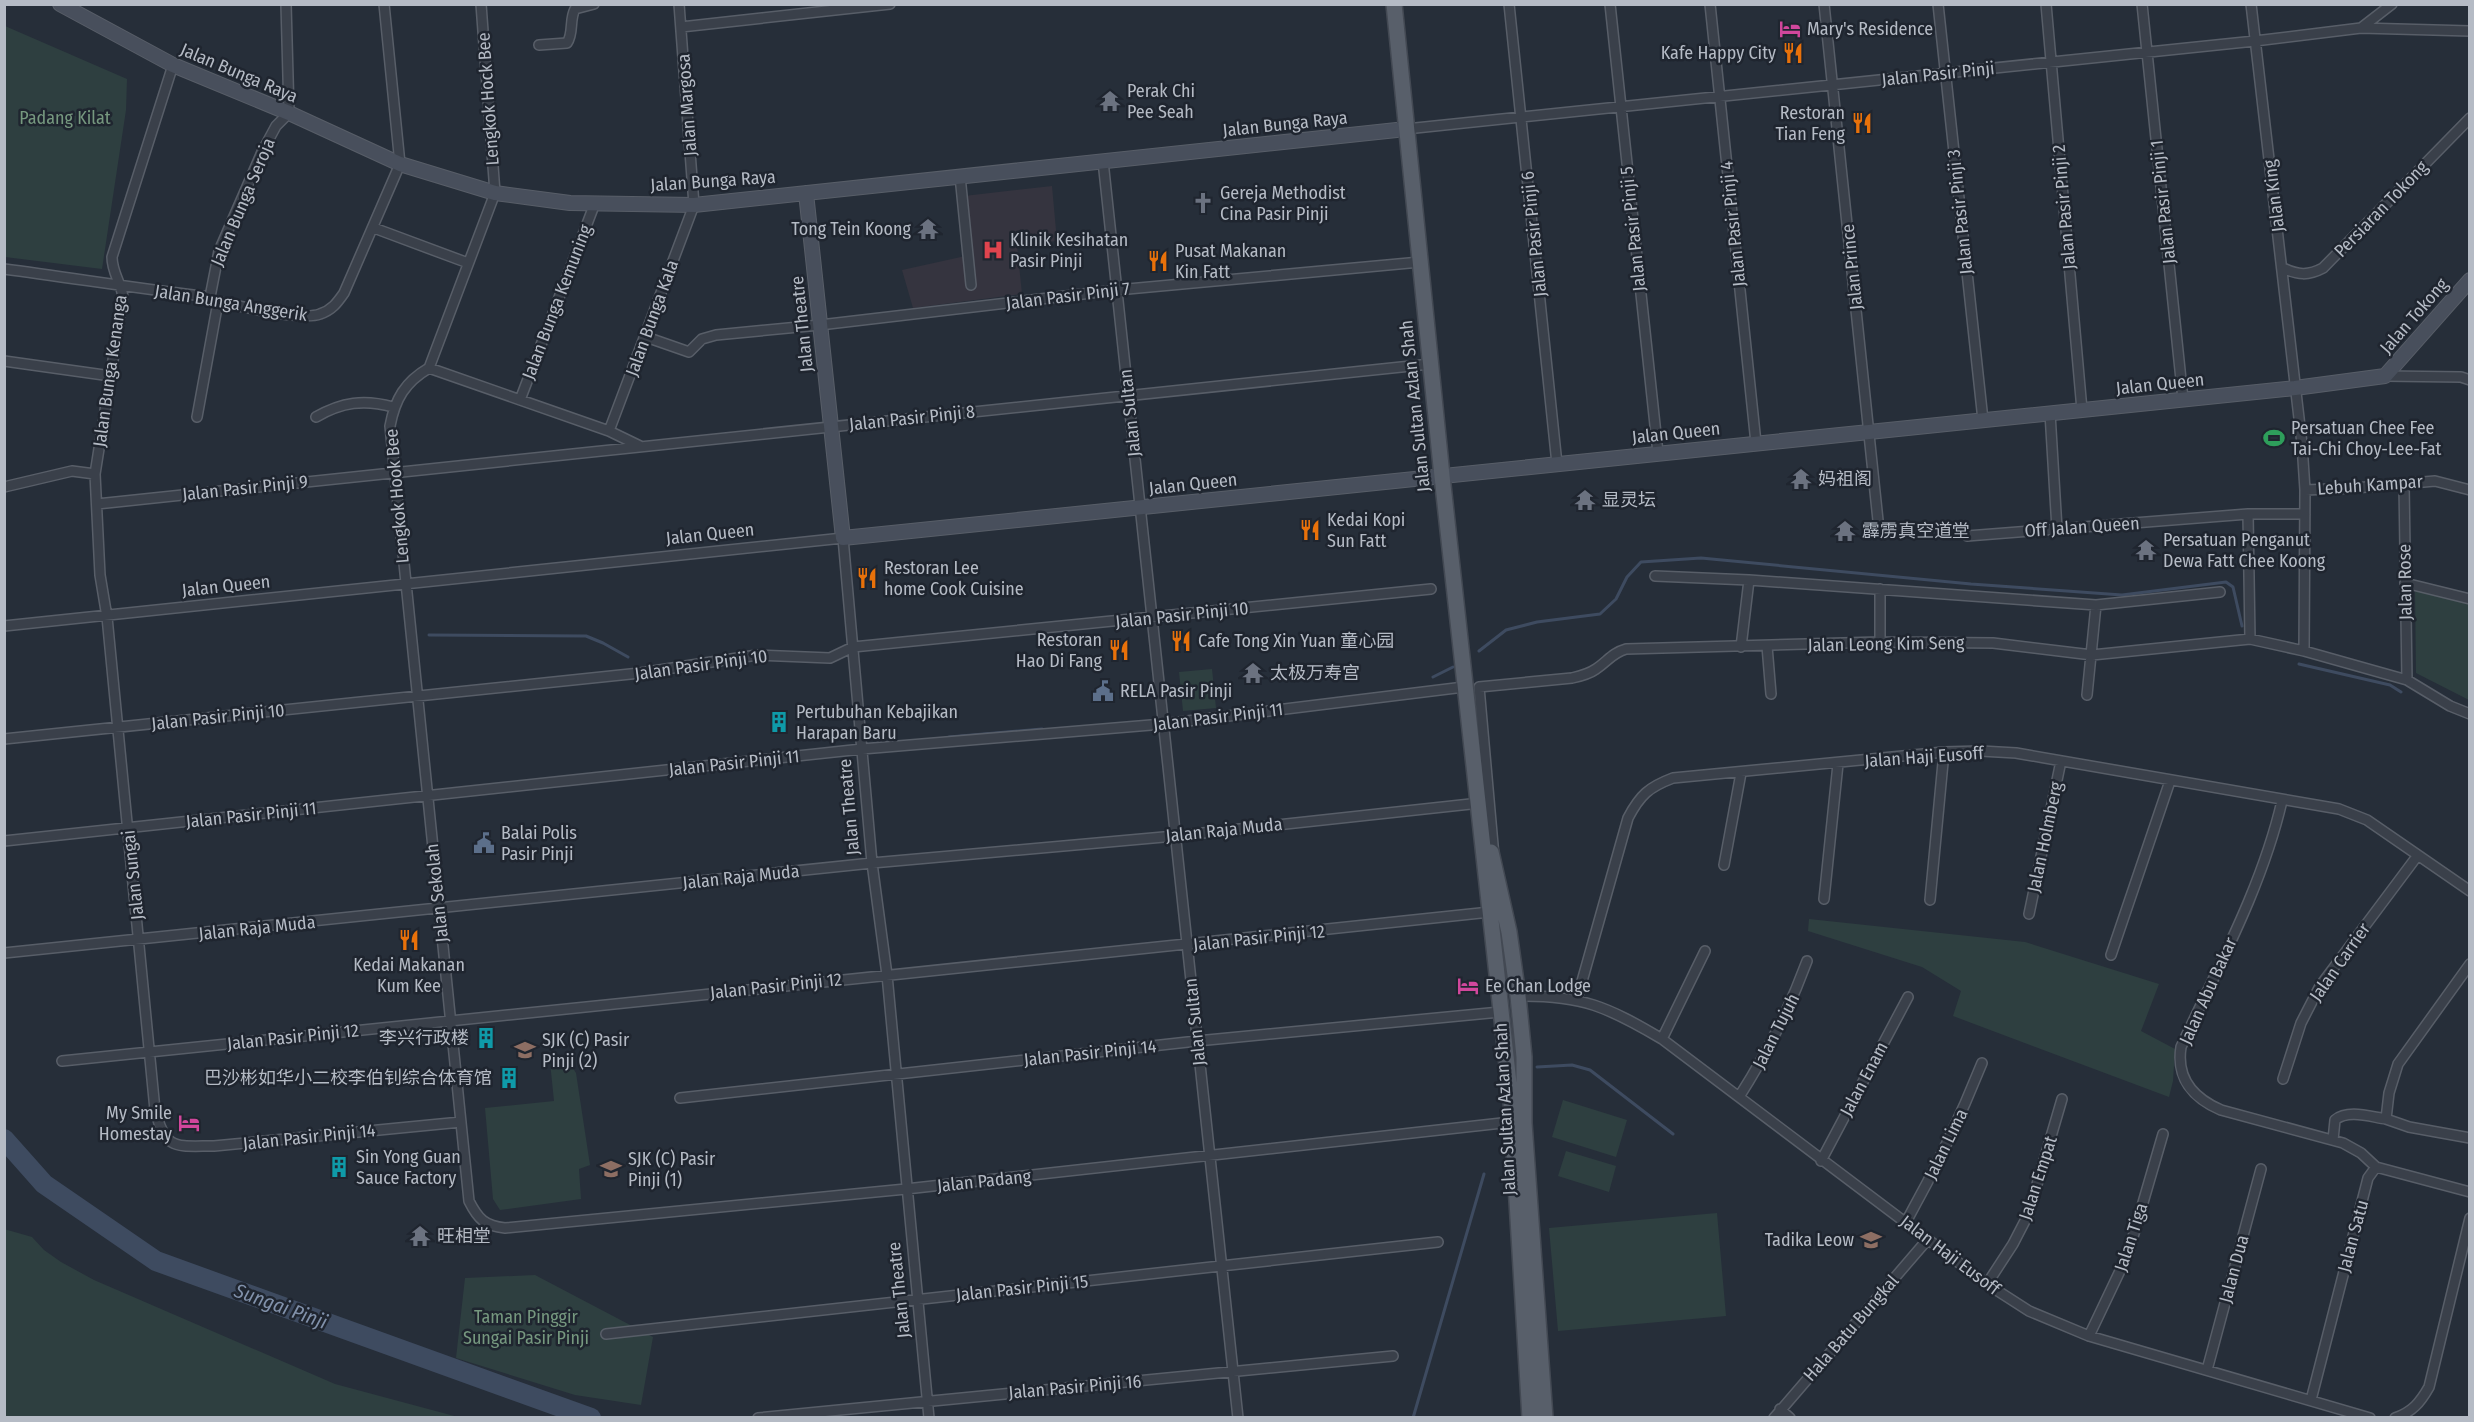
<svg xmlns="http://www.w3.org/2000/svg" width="2474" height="1422" font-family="'Fira Sans Condensed','Noto Sans SC',sans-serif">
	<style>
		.medical { fill: #35343f }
		.green { fill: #2e3f40 }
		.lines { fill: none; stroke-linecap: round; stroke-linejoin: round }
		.stream { stroke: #3e4b60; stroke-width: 3 }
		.river { stroke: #3e4b60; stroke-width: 20 }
		.street-casing { stroke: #585e68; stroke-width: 12 }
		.secondary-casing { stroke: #585e68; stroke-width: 16 }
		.primary-casing { stroke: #434953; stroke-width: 18 }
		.street { stroke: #3a404a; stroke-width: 9 }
		.secondary { stroke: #484f5c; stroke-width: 14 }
		.primary { stroke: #585f6a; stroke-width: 15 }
		.labels { text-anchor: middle; stroke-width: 5; stroke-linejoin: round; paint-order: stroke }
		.poi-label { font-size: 18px; fill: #b5bbc5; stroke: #1f252f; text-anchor: start }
		.street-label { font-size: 18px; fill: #b5bbc5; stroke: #1f252f }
		.park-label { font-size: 18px; fill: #76987f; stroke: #1f252f }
		.water-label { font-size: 20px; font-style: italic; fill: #8191aa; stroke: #1f252f }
	</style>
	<rect width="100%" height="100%" fill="#262e39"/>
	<path class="medical" d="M1052,186L1057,241L1017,245L1022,294L913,308L902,270L970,255L964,196Z"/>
	<path class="green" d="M5,26L127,79L126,110L102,269L5,257Z
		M2415,591L2469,604V700L2416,673Z
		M1212,669L1216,708L1183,711L1179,672Z
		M1809,919L2025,942L2159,984L2141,1031L2175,1049L2173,1081L2169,1097L1953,1016L1961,991L1922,967L1808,931Z
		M567,1059L576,1073L590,1165L579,1169L581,1199L500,1210L493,1199L485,1108L554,1101L550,1062Z
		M1563,1100L1627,1120L1616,1157L1552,1137Z
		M1566,1151L1616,1166L1609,1192L1558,1176Z
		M1717,1213L1726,1316L1558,1331L1549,1228Z
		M4,1229L32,1237L44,1250L61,1262L94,1280L335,1384L458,1417H5Z
		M535,1275L653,1337L641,1405L575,1395L456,1358L465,1278Z"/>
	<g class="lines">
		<path class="stream" d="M429,635L586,636L603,643L628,657
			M1479,651L1506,630L1537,622L1600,614L1616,599L1627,577L1641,562L1701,558L1971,584L2122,595L2226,582L2233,587L2242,626
			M2299,664L2390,685L2401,692
			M1433,677L1453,667
			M949,737L1042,729
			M1537,1067L1572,1065L1590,1070L1673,1134
			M1413,1418L1484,1174"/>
		<path class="river" d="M4,1139L44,1184L156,1261L591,1418"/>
		<defs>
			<path id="street" d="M481,4L495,193L429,368C405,382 395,399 390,426L469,1201C478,1219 485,1226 505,1228L906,1189L1511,1122
				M1509,4L1557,464
				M1610,4L1658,453
				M1710,4L1756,443
				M1824,4L1879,530
				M1938,4L1983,420
				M2046,4L2082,410
				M2142,4L2183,399
				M2251,4L2302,444L2305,490L2304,651
				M681,27L890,4
				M2361,28L2392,4
				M539,45L567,43C574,33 569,20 575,9L594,4
				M173,65L112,257C112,273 121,282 123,297L95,474L100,575L107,617L155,1110C166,1151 175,1146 214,1146L461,1122
				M1406,129L2255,41L2361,28L2470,31
				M1103,161L1238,1418
				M960,176L971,285
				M374,228L468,263
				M2283,268C2298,275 2308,276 2323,268L2470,118
				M4,269C73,278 141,289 210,297L218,302C240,306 302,321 320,314C332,310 337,303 344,293L400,164L384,4
				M210,297L219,251L262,152L276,126L289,113L286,4
				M646,337L689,352L702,339L716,335L820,325L1117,290L1420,262
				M4,361L111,376
				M429,368L609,431L640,446
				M2385,376L2461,377L2470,380
				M520,400L595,203
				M2050,413L2057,529
				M197,417L218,302
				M316,417C342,402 364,399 393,407
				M609,431L694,205L679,4
				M2404,484L2407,680
				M4,487L72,471L95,474
				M2305,490L2355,488L2435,481L2470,490
				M97,504L1430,364
				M2248,514L2250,639
				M1967,536L2248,514H2305
				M1655,576L1749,580
				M2405,583L2470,599
				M4,626L843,538L872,863L887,975L929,1418
				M1880,642V589
				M1767,646L1771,694
				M1741,647L1749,580L2096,605L2220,592
				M2087,695L2096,605
				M4,739L640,673L757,655L830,658L853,647L1431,589
				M2282,801C2262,887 2218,967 2181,1047C2176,1078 2193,1098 2221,1110L2343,1143L2361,1153L2376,1167
				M4,841L862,749L1163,724L1464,687
				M1494,856L1479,687L1572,678C1581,676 1589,674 1596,669C1608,661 1612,653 1626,649L1880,642L1993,643L2092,655L2250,639L2304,651L2407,680L2450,706L2470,714
				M1724,865L1741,773
				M1824,899L1838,764
				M1930,900L1944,752
				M2029,914L2061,761
				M4,953L872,863L1175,836L1489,802
				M2111,955L2170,781
				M2470,964L2398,1064L2389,1093L2386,1119L2409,1127L2470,1138
				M1518,996C1582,995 1608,1007 1662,1039L1987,1284L2029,1311L2089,1336L2370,1418
				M1577,999L1628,818C1640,795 1649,787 1673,778L1944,752L1981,751L2016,753L2339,809L2367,820L2470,891
				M1662,1039L1705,951
				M62,1061C538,1010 1014,966 1490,912
				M2283,1079L2301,1023L2320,986L2418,855
				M1739,1097C1767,1053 1789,1010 1807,961
				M680,1098L1197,1041L1500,1012
				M2333,1140L2335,1120C2348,1109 2371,1117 2386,1119
				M1821,1161L1908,997
				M1906,1222C1935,1170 1960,1118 1982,1063
				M1987,1284L2013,1244L2028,1215L2062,1099
				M606,1334L1438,1242
				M2089,1336L2128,1254L2163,1134
				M2207,1370L2261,1169
				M2311,1400L2368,1178L2376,1167L2470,1192
				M1780,1409L1790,1418
				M758,1418L1393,1356
				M1774,1418L1928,1239
				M2395,1418C2412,1412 2420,1403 2429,1387L2470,1218"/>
			<path id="secondary" d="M60,4L173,65L289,113L400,164L495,193L570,203L694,205L1406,129
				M806,193L843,538L2295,388L2385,376L2470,280"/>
			<path id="primary" d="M1394,4L1442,476L1511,1101L1530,1418
				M1491,852L1509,932L1518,996L1524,1057V1123L1545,1418"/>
		</defs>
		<use href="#street" class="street-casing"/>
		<use href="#secondary" class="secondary-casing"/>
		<use href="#primary" class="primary-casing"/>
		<use href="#street" class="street"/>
		<use href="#secondary" class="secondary"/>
		<use href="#primary" class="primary"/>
	</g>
	<defs>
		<symbol id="hotel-bare" viewBox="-9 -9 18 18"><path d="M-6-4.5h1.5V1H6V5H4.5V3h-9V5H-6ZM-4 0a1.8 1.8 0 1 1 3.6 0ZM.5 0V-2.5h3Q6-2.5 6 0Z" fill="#d1479c" stroke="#1f252f" stroke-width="2.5" paint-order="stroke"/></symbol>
		<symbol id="restaurant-bare" viewBox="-9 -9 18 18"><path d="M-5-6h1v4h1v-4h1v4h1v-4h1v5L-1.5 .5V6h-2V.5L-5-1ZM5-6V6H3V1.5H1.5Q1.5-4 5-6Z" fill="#e8710a" stroke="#1f252f" stroke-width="2.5" paint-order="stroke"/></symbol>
		<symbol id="temple-bare" viewBox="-9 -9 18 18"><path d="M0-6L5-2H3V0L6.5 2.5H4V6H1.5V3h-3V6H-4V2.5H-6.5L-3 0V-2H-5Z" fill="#6b7280" stroke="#1f252f" stroke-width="2.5" paint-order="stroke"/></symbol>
		<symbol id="church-bare" viewBox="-9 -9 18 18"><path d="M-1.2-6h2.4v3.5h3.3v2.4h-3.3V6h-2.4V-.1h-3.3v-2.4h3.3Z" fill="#6b7280" stroke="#1f252f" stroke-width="2.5" paint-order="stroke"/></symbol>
		<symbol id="hospital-bare" viewBox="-9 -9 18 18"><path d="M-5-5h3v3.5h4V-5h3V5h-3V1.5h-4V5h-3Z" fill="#e0444e" stroke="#1f252f" stroke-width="2.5" paint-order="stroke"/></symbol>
		<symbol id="stadium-bare" viewBox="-9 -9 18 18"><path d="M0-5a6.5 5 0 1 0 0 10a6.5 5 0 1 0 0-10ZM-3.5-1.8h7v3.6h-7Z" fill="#2e9e5b" stroke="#1f252f" stroke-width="2.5" paint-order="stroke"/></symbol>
		<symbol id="civic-bare" viewBox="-9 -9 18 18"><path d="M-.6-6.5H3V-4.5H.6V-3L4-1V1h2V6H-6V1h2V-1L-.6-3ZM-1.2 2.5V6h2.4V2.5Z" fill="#5c6f8a" stroke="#1f252f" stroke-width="2.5" paint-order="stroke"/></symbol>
		<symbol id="building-bare" viewBox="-9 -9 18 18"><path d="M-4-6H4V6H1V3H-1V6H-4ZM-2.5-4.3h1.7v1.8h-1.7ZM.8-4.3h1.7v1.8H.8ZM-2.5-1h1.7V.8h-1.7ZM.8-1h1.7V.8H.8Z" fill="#0f9aa8" stroke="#1f252f" stroke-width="2.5" paint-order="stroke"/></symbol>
		<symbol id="school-bare" viewBox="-9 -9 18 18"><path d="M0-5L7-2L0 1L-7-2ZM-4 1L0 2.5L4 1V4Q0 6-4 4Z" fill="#8d6e63" stroke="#1f252f" stroke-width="2.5" paint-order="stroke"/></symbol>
	</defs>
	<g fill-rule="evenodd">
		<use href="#hotel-bare" x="1775" y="14" width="30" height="30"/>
		<use href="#restaurant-bare" x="1778" y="38" width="30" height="30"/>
		<use href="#temple-bare" x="1095" y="86" width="30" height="30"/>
		<use href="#restaurant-bare" x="1847" y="108" width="30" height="30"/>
		<use href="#church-bare" x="1188" y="188" width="30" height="30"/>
		<use href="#temple-bare" x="913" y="214" width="30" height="30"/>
		<use href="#hospital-bare" x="978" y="235" width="30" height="30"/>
		<use href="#restaurant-bare" x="1143" y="246" width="30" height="30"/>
		<use href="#stadium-bare" x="2259" y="423" width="30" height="30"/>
		<use href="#temple-bare" x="1786" y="464" width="30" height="30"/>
		<use href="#temple-bare" x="1570" y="485" width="30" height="30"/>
		<use href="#restaurant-bare" x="1295" y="515" width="30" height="30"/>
		<use href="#temple-bare" x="1830" y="516" width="30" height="30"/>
		<use href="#temple-bare" x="2131" y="535" width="30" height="30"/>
		<use href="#restaurant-bare" x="852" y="563" width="30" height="30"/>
		<use href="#restaurant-bare" x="1166" y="626" width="30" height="30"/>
		<use href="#restaurant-bare" x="1104" y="635" width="30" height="30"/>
		<use href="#temple-bare" x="1238" y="658" width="30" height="30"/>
		<use href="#civic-bare" x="1088" y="676" width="30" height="30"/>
		<use href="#building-bare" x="764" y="707" width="30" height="30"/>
		<use href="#civic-bare" x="469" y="828" width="30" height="30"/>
		<use href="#restaurant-bare" x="394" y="925" width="30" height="30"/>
		<use href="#hotel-bare" x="1453" y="971" width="30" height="30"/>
		<use href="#building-bare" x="471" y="1023" width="30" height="30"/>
		<use href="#school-bare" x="510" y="1035" width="30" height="30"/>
		<use href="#building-bare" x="494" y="1063" width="30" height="30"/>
		<use href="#hotel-bare" x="174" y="1108" width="30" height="30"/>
		<use href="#building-bare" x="324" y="1152" width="30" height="30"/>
		<use href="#school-bare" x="596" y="1154" width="30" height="30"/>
		<use href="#temple-bare" x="405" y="1221" width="30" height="30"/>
		<use href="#school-bare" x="1856" y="1225" width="30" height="30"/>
	</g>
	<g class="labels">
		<g class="poi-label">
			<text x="1807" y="35">Mary's Residence</text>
			<text x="1776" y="59" text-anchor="end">Kafe Happy City</text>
			<text x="1127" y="97">Perak Chi<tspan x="1127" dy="21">Pee Seah</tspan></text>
			<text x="1845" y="119" text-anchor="end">Restoran<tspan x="1845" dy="21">Tian Feng</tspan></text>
			<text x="1220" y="199">Gereja Methodist<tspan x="1220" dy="21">Cina Pasir Pinji</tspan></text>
			<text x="911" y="235" text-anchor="end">Tong Tein Koong</text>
			<text x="1010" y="246">Klinik Kesihatan<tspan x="1010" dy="21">Pasir Pinji</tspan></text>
			<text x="1175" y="257">Pusat Makanan<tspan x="1175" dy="21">Kin Fatt</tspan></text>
			<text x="2291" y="434">Persatuan Chee Fee<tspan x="2291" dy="21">Tai-Chi Choy-Lee-Fat</tspan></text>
			<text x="1818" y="485">妈祖阁</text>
			<text x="1602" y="506">显灵坛</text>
			<text x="1327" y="526">Kedai Kopi<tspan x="1327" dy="21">Sun Fatt</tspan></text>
			<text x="1862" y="537">霹雳真空道堂</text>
			<text x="2163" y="546">Persatuan Penganut<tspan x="2163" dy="21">Dewa Fatt Chee Koong</tspan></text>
			<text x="884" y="574">Restoran Lee<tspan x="884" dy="21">home Cook Cuisine</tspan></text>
			<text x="1102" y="646" text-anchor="end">Restoran<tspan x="1102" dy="21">Hao Di Fang</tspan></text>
			<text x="1198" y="647">Cafe Tong Xin Yuan 童心园</text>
			<text x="1270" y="679">太极万寿宫</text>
			<text x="1120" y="697">RELA Pasir Pinji</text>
			<text x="796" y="718">Pertubuhan Kebajikan<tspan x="796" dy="21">Harapan Baru</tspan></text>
			<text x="501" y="839">Balai Polis<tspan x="501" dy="21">Pasir Pinji</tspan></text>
			<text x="409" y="971" text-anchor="middle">Kedai Makanan<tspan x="409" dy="21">Kum Kee</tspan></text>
			<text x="1485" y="992">Ee Chan Lodge</text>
			<text x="469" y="1044" text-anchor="end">李兴行政楼</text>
			<text x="542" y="1046">SJK (C) Pasir<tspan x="542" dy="21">Pinji (2)</tspan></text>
			<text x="492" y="1084" text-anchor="end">巴沙彬如华小二校李伯钊综合体育馆</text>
			<text x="172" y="1119" text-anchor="end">My Smile<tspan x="172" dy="21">Homestay</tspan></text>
			<text x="356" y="1163">Sin Yong Guan<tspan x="356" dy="21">Sauce Factory</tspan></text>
			<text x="628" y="1165">SJK (C) Pasir<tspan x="628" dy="21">Pinji (1)</tspan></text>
			<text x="437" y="1242">旺相堂</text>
			<text x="1854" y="1246" text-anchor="end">Tadika Leow</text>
		</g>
		<g class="street-label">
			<text transform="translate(239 73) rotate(23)" y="6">Jalan Bunga Raya</text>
			<text transform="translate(1938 74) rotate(-6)" y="6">Jalan Pasir Pinji</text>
			<text transform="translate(488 99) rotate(-94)" y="6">Lengkok Hock Bee</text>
			<text transform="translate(687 105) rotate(-94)" y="6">Jalan Margosa</text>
			<text transform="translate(1285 124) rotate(-6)" y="6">Jalan Bunga Raya</text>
			<text transform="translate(713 181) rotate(-4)" y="6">Jalan Bunga Raya</text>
			<text transform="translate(2274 196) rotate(-97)" y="6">Jalan King</text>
			<text transform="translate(243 202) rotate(-67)" y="6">Jalan Bunga Seroja</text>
			<text transform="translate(2163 202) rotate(-96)" y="6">Jalan Pasir Pinji 1</text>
			<text transform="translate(2064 207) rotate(-95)" y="6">Jalan Pasir Pinji 2</text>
			<text transform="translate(2381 209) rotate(-46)" y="6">Persiaran Tokong</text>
			<text transform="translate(1960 212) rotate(-96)" y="6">Jalan Pasir Pinji 3</text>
			<text transform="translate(1733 224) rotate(-96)" y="6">Jalan Pasir Pinji 4</text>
			<text transform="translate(1633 229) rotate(-96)" y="6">Jalan Pasir Pinji 5</text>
			<text transform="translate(1534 234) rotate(-96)" y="6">Jalan Pasir Pinji 6</text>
			<text transform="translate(1852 267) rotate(-96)" y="6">Jalan Prince</text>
			<text transform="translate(1068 296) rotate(-7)" y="6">Jalan Pasir Pinji 7</text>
			<text transform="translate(557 302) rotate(-69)" y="6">Jalan Bunga Kemuning</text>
			<text transform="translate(231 303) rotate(9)" y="6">Jalan Bunga Anggerik</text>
			<text transform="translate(2414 316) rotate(-49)" y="6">Jalan Tokong</text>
			<text transform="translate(652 318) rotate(-70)" y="6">Jalan Bunga Kala</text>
			<text transform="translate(802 324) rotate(-96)" y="6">Jalan Theatre</text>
			<text transform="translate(110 371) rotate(-82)" y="6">Jalan Bunga Kenanga</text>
			<text transform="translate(2160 384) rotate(-6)" y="6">Jalan Queen</text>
			<text transform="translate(1415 406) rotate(-96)" y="6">Jalan Sultan Azlan Shah</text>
			<text transform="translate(1130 413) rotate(-96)" y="6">Jalan Sultan</text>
			<text transform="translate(912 418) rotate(-6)" y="6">Jalan Pasir Pinji 8</text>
			<text transform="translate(1676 433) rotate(-6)" y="6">Jalan Queen</text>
			<text transform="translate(1193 484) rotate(-6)" y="6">Jalan Queen</text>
			<text transform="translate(2370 485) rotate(-4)" y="6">Lebuh Kampar</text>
			<text transform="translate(245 488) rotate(-6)" y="6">Jalan Pasir Pinji 9</text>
			<text transform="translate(397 496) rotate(-95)" y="6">Lengkok Hook Bee</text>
			<text transform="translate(2082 527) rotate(-4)" y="6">Off Jalan Queen</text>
			<text transform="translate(710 534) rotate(-6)" y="6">Jalan Queen</text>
			<text transform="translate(2405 582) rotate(-91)" y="6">Jalan Rose</text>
			<text transform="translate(226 586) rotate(-6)" y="6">Jalan Queen</text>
			<text transform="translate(1182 615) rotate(-6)" y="6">Jalan Pasir Pinji 10</text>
			<text transform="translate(1886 644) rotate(-1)" y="6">Jalan Leong Kim Seng</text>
			<text transform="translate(701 665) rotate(-8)" y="6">Jalan Pasir Pinji 10</text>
			<text transform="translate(218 717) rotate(-6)" y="6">Jalan Pasir Pinji 10</text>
			<text transform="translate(1218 717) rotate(-7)" y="6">Jalan Pasir Pinji 11</text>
			<text transform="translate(1924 757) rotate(-4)" y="6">Jalan Haji Eusoff</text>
			<text transform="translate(734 763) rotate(-6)" y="6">Jalan Pasir Pinji 11</text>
			<text transform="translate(849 807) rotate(-95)" y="6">Jalan Theatre</text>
			<text transform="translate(251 815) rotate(-6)" y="6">Jalan Pasir Pinji 11</text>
			<text transform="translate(1224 830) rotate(-6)" y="6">Jalan Raja Muda</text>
			<text transform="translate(2045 837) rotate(-78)" y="6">Jalan Holmberg</text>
			<text transform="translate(133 875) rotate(-96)" y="6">Jalan Sungai</text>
			<text transform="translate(741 877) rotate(-6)" y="6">Jalan Raja Muda</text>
			<text transform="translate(437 893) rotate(-96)" y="6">Jalan Sekolah</text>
			<text transform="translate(257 928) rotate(-6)" y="6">Jalan Raja Muda</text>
			<text transform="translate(1259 938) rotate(-6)" y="6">Jalan Pasir Pinji 12</text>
			<text transform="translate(2340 962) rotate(-55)" y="6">Jalan Carrier</text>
			<text transform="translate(776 986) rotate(-6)" y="6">Jalan Pasir Pinji 12</text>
			<text transform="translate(2208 991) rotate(-66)" y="6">Jalan Abu Bakar</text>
			<text transform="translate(1195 1022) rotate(-96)" y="6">Jalan Sultan</text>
			<text transform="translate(1776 1031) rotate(-63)" y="6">Jalan Tujuh</text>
			<text transform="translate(293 1037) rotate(-6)" y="6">Jalan Pasir Pinji 12</text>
			<text transform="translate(1090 1053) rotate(-6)" y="6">Jalan Pasir Pinji 14</text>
			<text transform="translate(1864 1079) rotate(-62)" y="6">Jalan Enam</text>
			<text transform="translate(1505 1109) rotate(-93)" y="6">Jalan Sultan Azlan Shah</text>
			<text transform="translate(309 1137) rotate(-6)" y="6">Jalan Pasir Pinji 14</text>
			<text transform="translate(1946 1144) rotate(-64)" y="6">Jalan Lima</text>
			<text transform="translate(2038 1178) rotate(-72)" y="6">Jalan Empat</text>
			<text transform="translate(984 1181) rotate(-6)" y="6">Jalan Padang</text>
			<text transform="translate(2353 1236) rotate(-75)" y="6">Jalan Satu</text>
			<text transform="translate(2131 1237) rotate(-72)" y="6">Jalan Tiga</text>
			<text transform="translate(1950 1255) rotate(37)" y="6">Jalan Haji Eusoff</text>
			<text transform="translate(2234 1269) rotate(-75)" y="6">Jalan Dua</text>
			<text transform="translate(1022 1288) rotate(-6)" y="6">Jalan Pasir Pinji 15</text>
			<text transform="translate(899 1290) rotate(-96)" y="6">Jalan Theatre</text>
			<text transform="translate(1851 1328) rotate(-49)" y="6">Hala Batu Bungkal</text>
			<text transform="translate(1075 1387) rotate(-5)" y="6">Jalan Pasir Pinji 16</text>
		</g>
		<g class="park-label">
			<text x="65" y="124">Padang Kilat</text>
			<text x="526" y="1323">Taman Pinggir<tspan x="526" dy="21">Sungai Pasir Pinji</tspan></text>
		</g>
		<g class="water-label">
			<text transform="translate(281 1306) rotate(20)" y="7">Sungai Pinji</text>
		</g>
	</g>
	<rect width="2474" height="1422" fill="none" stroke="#b5bbc5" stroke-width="12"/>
</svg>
